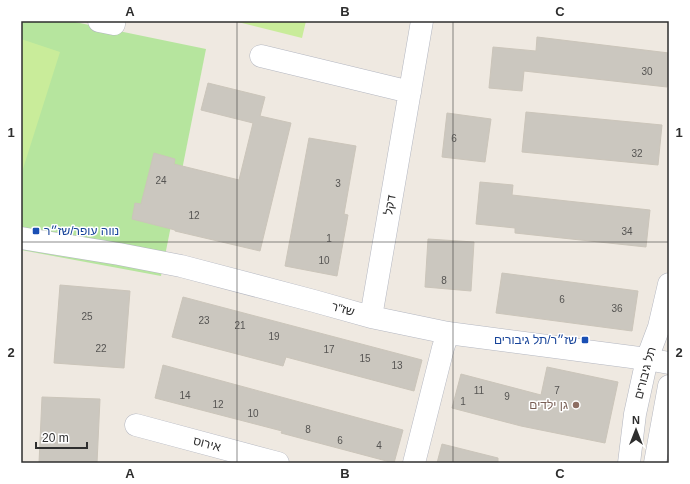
<svg xmlns="http://www.w3.org/2000/svg" width="690" height="484" font-family="Arial,'Noto Sans Hebrew',sans-serif">
	<style>
		.green { fill: #b6e59e }
		.pitch { fill: #c9ec9a }
		.building { fill: #cbc7bf; stroke: #cbc5ba }
		.lines { fill: none; stroke-linecap: round; stroke-linejoin: round }
		.minor-casing { stroke: #b4b7c1; stroke-width: 23 }
		.minor { stroke: #fff; stroke-width: 22 }
		.grid { fill: none; stroke: #2e2e2e; stroke-width: 1; stroke-opacity: 0.55 }
		.transit-dot { fill: #1a4fb4; stroke: #fff; stroke-width: 1.5 }
		.education-dot { fill: #8d6e63; stroke: #fff; stroke-width: 1.5 }
		.labels { text-anchor: middle; stroke-width: 3; stroke-linejoin: round; paint-order: stroke }
		.number-label { font-size: 10px; fill: #555452 }
		.street-label { font-size: 12px; fill: #2e2e2e; stroke: #fff }
		.transit-label { font-size: 12px; fill: #164399; stroke: #fff; text-anchor: start }
		.education-label { font-size: 12px; fill: #785e54; stroke: #fff; text-anchor: end }
		.neatline { fill: none; stroke: #2e2e2e; stroke-width: 1.5 }
		.grid-label { font-size: 13px; text-anchor: middle; font-weight: bold; fill: #2e2e2e }
	</style>
	<rect width="100%" height="100%" fill="#efe9e1"/>
	<path class="green" d="M21,21H70L206,49L161,276L21,250Z"/>
	<path class="pitch" d="M234,21H306L302,38Z
		M21,39L60,52L22,172L21,171Z"/>
	<path class="building" d="M537,37L669,53V73L667,87L524,71L522,91L489,88L493,47L536,51Z
		M208,83L265,97L260,116L291,123L260,251L175,231V230L132,219L135,203L141,204L154,153L175,159L174,164L239,180L253,123L201,110Z
		M526,112L662,125L658,165L522,152Z
		M447,113L491,119L485,162L442,157Z
		M309,138L356,146L344,214L348,215L337,276L285,266Z
		M480,182L513,185L512,195L650,210L646,247L515,233V228L476,224Z
		M428,239L474,242L471,291L425,287Z
		M502,273L638,291L632,331L496,313Z
		M60,285L130,291L124,368L54,363Z
		M183,297L422,360L414,391L286,357L283,366L172,337Z
		M163,365L403,430L394,463L281,433L282,431L155,398Z
		M547,367L618,382L605,443L521,426L452,408L461,374L541,395Z
		M42,397L100,399L97,463H39Z
		M442,444L498,458V463H437Z"/>
	<g class="lines">
		<defs>
			<path id="minor" d="M99,21L114,24
				M261,56L410,92
				M21,238L119,254L181,266L314,301L371,317L448,333L647,359L669,363
				M371,317L422,21
				M136,425L278,463
				M414,463L443,348L448,333
				M629,463L635,414L647,359L659,327L669,284
				M655,463L669,386"/>
		</defs>
		<use href="#minor" class="minor-casing"/>
		<use href="#minor" class="minor"/>
	</g>
	<path class="grid" d="M237,21V463M453,21V463M21,242H669"/>
	<g class="transit-dot">
		<rect x="32" y="227" width="8" height="8" rx="2"/>
		<rect x="581" y="336" width="8" height="8" rx="2"/>
	</g>
	<circle class="education-dot" cx="576" cy="405" r="4"/>
	<g class="labels">
		<g class="number-label">
			<text x="647" y="75">30</text>
			<text x="454" y="142">6</text>
			<text x="637" y="157">32</text>
			<text x="161" y="184">24</text>
			<text x="338" y="187">3</text>
			<text x="194" y="219">12</text>
			<text x="627" y="235">34</text>
			<text x="329" y="242">1</text>
			<text x="324" y="264">10</text>
			<text x="444" y="284">8</text>
			<text x="562" y="303">6</text>
			<text x="617" y="312">36</text>
			<text x="87" y="320">25</text>
			<text x="204" y="324">23</text>
			<text x="240" y="329">21</text>
			<text x="274" y="340">19</text>
			<text x="101" y="352">22</text>
			<text x="329" y="353">17</text>
			<text x="365" y="362">15</text>
			<text x="397" y="369">13</text>
			<text x="479" y="394">11</text>
			<text x="557" y="394">7</text>
			<text x="185" y="399">14</text>
			<text x="507" y="400">9</text>
			<text x="463" y="405">1</text>
			<text x="218" y="408">12</text>
			<text x="253" y="417">10</text>
			<text x="308" y="433">8</text>
			<text x="340" y="444">6</text>
			<text x="379" y="449">4</text>
		</g>
		<g class="street-label">
			<text transform="translate(390 205) rotate(-80)" y="4">דקל</text>
			<text transform="translate(343 309) rotate(16)" y="4">שז"ר</text>
			<text transform="translate(645 373) rotate(-75)" y="4">תל גיבורים</text>
			<text transform="translate(207 444) rotate(15)" y="4">אירוס</text>
		</g>
		<g class="transit-label">
			<text x="44" y="235">נווה עופר/שז״ר</text>
			<text x="577" y="344" text-anchor="end">שז״ר/תל גיבורים</text>
		</g>
		<g class="education-label">
			<text x="568" y="409">גן ילדים</text>
		</g>
	</g>
	<rect width="690" height="484" fill="none" stroke="#ffffff" stroke-width="44"/>
	<g transform="translate(636 430)" stroke="#ffffff" stroke-width="3" paint-order="stroke">
	<path d="M0-3L7 15L0 10L-7 15Z" fill="#2e2e2e"/>
	<text y="-6" font-size="11" font-weight="bold" text-anchor="middle" fill="#2e2e2e">N</text>
	</g>
	<path d="M36 442v6h51v-6" fill="none" stroke="#2e2e2e" stroke-width="2"/>
	<text x="42" y="442" font-size="12" fill="#2e2e2e" stroke="#ffffff" stroke-width="3" paint-order="stroke">20 m</text>
	<rect x="22" y="22" width="646" height="440" class="neatline"/>
	<g class="grid-label">
		<text x="130" y="16">A</text>
		<text x="345" y="16">B</text>
		<text x="560" y="16">C</text>
		<text x="11" y="137">1</text>
		<text x="679" y="137">1</text>
		<text x="11" y="357">2</text>
		<text x="679" y="357">2</text>
		<text x="130" y="478">A</text>
		<text x="345" y="478">B</text>
		<text x="560" y="478">C</text>
	</g>
</svg>
